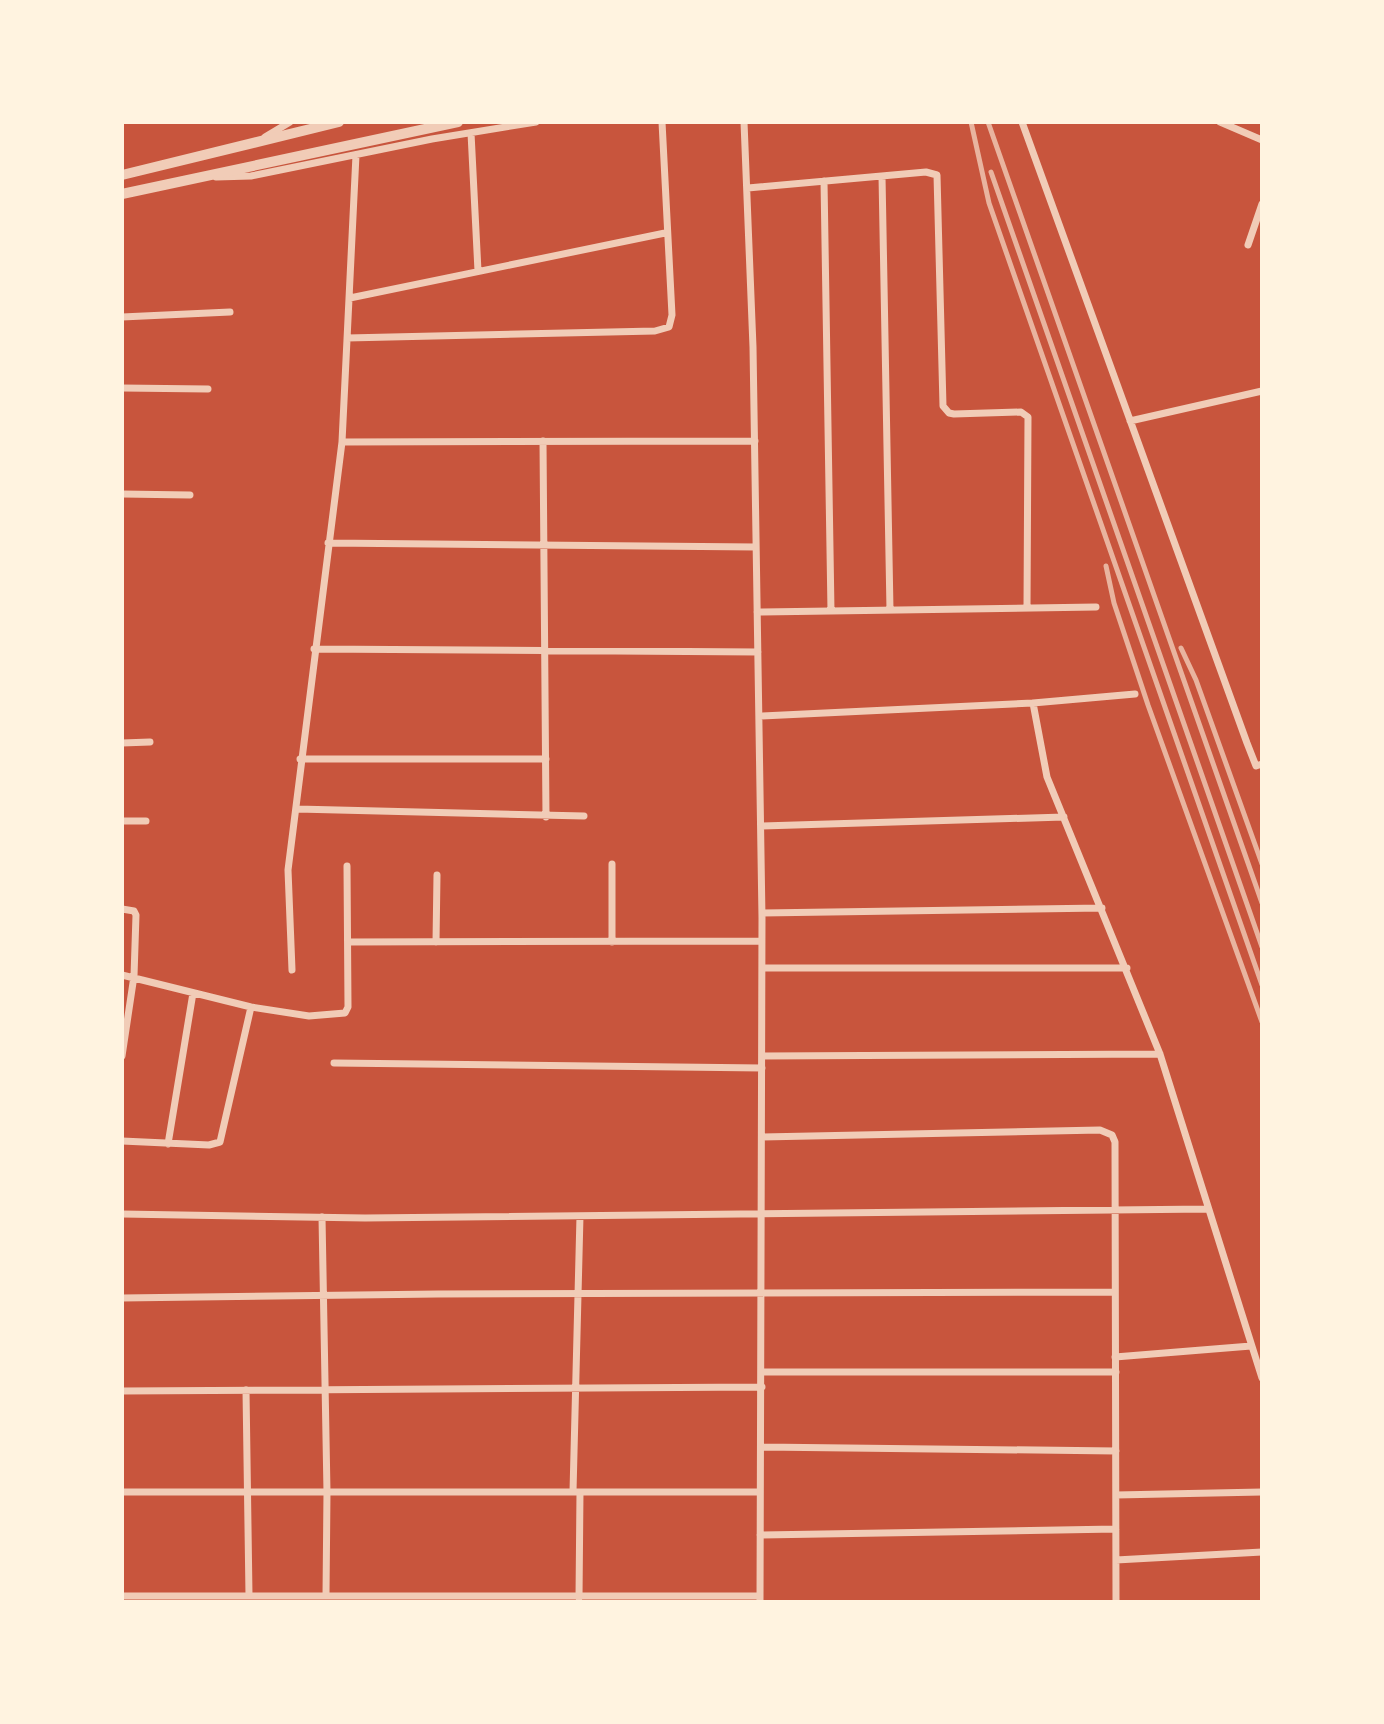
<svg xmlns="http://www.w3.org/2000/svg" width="1384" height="1724" font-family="'IBM Plex Sans',sans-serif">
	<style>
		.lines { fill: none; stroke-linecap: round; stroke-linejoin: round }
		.minor { stroke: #f1ccb7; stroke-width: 7 }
		.tertiary { stroke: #f1ccb7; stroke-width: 10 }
		.rail { stroke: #e9b49f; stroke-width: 5 }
	</style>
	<rect width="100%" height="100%" fill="#c8553d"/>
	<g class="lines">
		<path class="minor" d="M744,122L753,347L762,918L760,1602
			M1022,122L1247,743L1256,766L1262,764
			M1220,122L1262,140
			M471,133L478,271
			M265,137L290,122
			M882,176L890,610
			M216,177L251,176L432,139L536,122
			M824,181L831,611
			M748,188L926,172L937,175L943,406L949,413L954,414L1021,412L1028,417L1027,608
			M1248,245L1262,204
			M350,298L665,233
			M122,317L230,312
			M347,338L655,331L669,327L672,315L662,122
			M122,388L208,389
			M1130,421L1262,391
			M543,441L546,817
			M342,442L755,441
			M122,494L190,495
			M328,543L756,547
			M757,612L1096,607
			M314,649L758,652
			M1033,703L1047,777L1160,1054L1262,1378
			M760,716L1033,703L1135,694
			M122,743L150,742
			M300,759H546
			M297,809L584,816
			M122,821H146
			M761,826L1064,817
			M612,864V942
			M122,909L134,911L136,915L134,976L122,1056
			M762,913L1102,908
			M349,942L762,941
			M436,942L437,875
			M762,968H1127
			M292,970L288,870L342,442L356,155
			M122,975L251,1007L309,1016L345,1013L348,1007L347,866
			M762,1056L1160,1054
			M334,1063L762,1068
			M762,1137L1100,1130L1112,1135L1115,1142L1116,1602
			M122,1141L209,1145L220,1142L251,1007
			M168,1144L193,993
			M122,1214L365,1218L1208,1209
			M322,1217L327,1492L326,1595
			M122,1298L438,1294L1115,1292
			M1115,1357L1251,1346
			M762,1372H1116
			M246,1390L249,1595
			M122,1391L762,1387
			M761,1447L1116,1451
			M122,1492H760
			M573,1492L580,1216
			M1116,1495L1262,1492
			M760,1535L1116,1529
			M1116,1560L1262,1552
			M122,1596H760
			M579,1598L580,1492"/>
		<path class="tertiary" d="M122,175L339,122
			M122,194L458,122"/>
		<path class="rail" d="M971,122L989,203L1262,985
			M988,122L1262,903
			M991,172L1262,947
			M1106,566L1114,603L1148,705L1262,1022
			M1181,648L1196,680L1262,864"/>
	</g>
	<rect width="1384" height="1724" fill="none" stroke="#fff3e0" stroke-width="248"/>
</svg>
